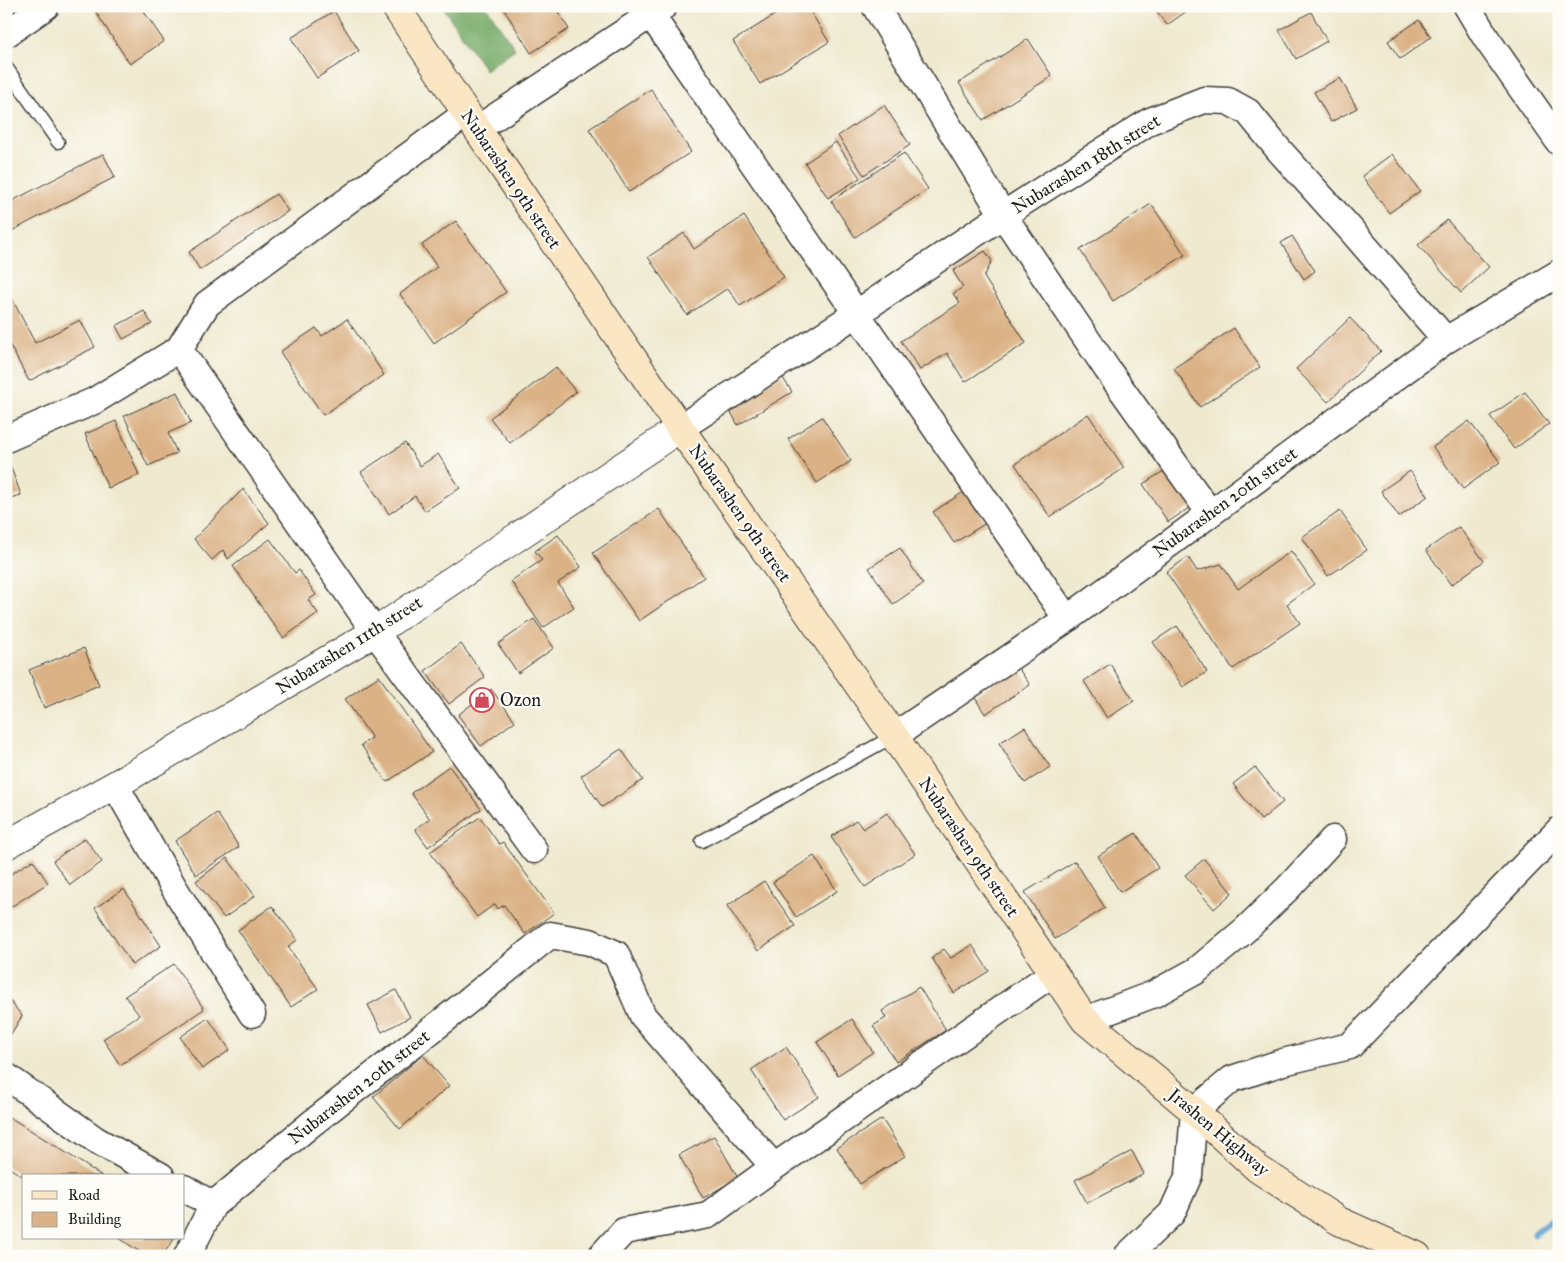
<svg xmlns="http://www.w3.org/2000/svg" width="1565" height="1262" font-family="'IM FELL Great Primer',serif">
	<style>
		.forest { fill: #76aa66; stroke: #496341 }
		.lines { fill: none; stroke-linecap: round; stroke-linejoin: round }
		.stream { stroke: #5ea2d2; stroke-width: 7 }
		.building { fill: #dbb286 }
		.service-casing { stroke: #3c3b37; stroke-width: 15 }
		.minor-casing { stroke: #3c3b37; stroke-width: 29 }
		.tertiary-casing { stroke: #3c3b37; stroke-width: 30 }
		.secondary-casing { stroke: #3c3b37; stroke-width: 30 }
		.service { stroke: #fff; stroke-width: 12 }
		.minor { stroke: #fff; stroke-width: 26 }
		.tertiary { stroke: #fff; stroke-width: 28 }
		.secondary { stroke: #fbe6c4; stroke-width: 28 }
		.labels { text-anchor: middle; stroke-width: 4.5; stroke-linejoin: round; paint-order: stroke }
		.street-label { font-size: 18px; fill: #1c1c1c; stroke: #fdfcf7 }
		.poi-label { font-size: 18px; fill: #1c1c1c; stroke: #fdfcf7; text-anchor: start }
	</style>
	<rect width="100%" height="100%" fill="#fdfcf7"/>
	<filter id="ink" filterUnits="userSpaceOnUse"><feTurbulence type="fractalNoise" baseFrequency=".02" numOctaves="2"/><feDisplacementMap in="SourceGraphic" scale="10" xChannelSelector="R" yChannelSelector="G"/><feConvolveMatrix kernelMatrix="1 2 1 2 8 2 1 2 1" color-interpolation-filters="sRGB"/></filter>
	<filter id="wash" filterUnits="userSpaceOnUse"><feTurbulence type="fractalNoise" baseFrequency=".0096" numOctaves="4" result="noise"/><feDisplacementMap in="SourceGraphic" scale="20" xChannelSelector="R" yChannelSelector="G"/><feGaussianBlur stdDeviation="1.12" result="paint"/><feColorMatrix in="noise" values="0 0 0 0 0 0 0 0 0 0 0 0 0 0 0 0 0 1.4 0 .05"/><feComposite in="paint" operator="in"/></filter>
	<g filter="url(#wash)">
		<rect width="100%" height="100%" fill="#efe9cf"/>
		<path class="forest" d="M442,6H486L515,49L485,70Z"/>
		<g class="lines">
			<path class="stream" d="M1534,1234L1559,1215"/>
		</g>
		<g id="blocks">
			<path class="building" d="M102,6H140L164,41L130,64L95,11Z
				M502,6H554L569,29L531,53Z
				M778,6H807L829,42L760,84L733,41L781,11Z
				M1153,6H1194L1167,25Z
				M334,11L359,51L317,78L291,38Z
				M1311,12L1327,41L1296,59L1279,30Z
				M1419,20L1431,37L1400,59L1388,41Z
				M1028,39L1052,76L983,120L959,83Z
				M1340,78L1357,108L1331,122L1314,92Z
				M651,89L691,152L629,192L589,129Z
				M884,105L910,145L864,175L838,136Z
				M836,142L860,178L828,198L805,163Z
				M904,153L928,189L855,237L831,201Z
				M103,154L115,177L6,234V204Z
				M1392,154L1420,191L1389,213L1362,176Z
				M276,194L288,211L200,270L189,252Z
				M1151,204L1185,255L1113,301L1080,250Z
				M744,216L784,277L740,306L728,288L687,315L648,257L684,233L694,249Z
				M1447,220L1489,267L1461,293L1418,245Z
				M456,221L506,292L434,343L400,294L437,267L422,245Z
				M1292,236L1315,271L1304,279L1281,243Z
				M985,251L992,261L984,277L1026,343L965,382L947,353L920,370L901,341L960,303L953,294L963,287L953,271Z
				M6,287L35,343L80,320L95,347L29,381L6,338Z
				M144,311L152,324L123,339L116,326Z
				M1350,318L1381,351L1328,402L1296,369Z
				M347,319L384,375L323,415L280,352L316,328L322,336Z
				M1234,328L1260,367L1200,407L1174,368Z
				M556,367L576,392L510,443L490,418Z
				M781,375L792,392L738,425L728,407Z
				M177,392L191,423L168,433L177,453L148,466L124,416Z
				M1525,392L1549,424L1514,449L1490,416Z
				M1088,414L1124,468L1050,517L1015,464Z
				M822,417L851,461L817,483L788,439Z
				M116,421L139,475L108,488L85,434Z
				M1469,421L1500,462L1463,489L1433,447Z
				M405,443L420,466L438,454L460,488L425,511L415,496L389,514L361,472Z
				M10,465L21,495L6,499V466Z
				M1167,469L1192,506L1168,522L1143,484Z
				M1410,471L1428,496L1399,517L1381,491Z
				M243,489L269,523L228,559L223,550L212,560L194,539Z
				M965,491L986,523L954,543L933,512Z
				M659,509L704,577L639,621L593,553Z
				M1340,511L1367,550L1328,576L1302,537Z
				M1459,527L1484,561L1451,585L1426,550Z
				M558,535L581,567L558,583L574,607L543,628L511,581L542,560L535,551Z
				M270,539L295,573L299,570L316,595L308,600L318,613L283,638L233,566Z
				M900,548L923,584L893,604L869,568Z
				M1291,551L1314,584L1287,604L1300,623L1233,669L1166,572L1188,557L1197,571L1221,564L1238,589Z
				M534,619L554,648L518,673L498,644Z
				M1177,626L1207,672L1183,687L1153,642Z
				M461,644L485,677L449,704L425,671Z
				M84,648L99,685L44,708L29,670Z
				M1110,664L1134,701L1107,718L1084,681Z
				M1018,668L1030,685L985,714L974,696Z
				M379,676L432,752L387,782L361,745L372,738L345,699Z
				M491,689L515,721L481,746L458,715Z
				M1025,727L1050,767L1025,783L999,743Z
				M621,749L643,780L602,807L581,776Z
				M449,766L481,809L428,847L415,829L430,819L411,793Z
				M1255,767L1283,802L1261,820L1233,784Z
				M217,813L239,847L196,875L175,841Z
				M887,813L915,854L865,887L831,837L856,820L863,829Z
				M480,817L499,844L503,842L554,913L525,934L504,905L498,909L495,904L477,917L430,852Z
				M1136,833L1158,868L1120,892L1098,856Z
				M85,838L102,862L70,885L53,861Z
				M814,856L837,891L796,917L773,882Z
				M227,858L255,896L224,918L196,881Z
				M1204,859L1232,893L1214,909L1185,875Z
				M33,860L48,883L6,910V877Z
				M1075,861L1105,908L1055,939L1025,892Z
				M764,881L795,926L758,951L727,906Z
				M124,889L161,946L132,965L95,908Z
				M272,906L297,940L288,947L318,989L291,1007L238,930Z
				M972,945L989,971L954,993L932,958L944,949L951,958Z
				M174,964L204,1009L120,1065L103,1039L139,1015L125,996Z
				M919,987L946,1030L896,1062L873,1026L886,1018L882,1011Z
				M396,990L410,1017L382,1032L368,1005Z
				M6,996L22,1016L6,1042Z
				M208,1018L230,1050L202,1069L180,1037Z
				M852,1019L873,1052L838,1075L817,1042Z
				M786,1047L819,1097L783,1120L751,1070Z
				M423,1055L449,1086L400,1129L373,1097Z
				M6,1115L51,1143L102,1176H24V1177L6,1166Z
				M882,1119L905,1156L860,1184L837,1148Z
				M714,1136L738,1178L703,1198L679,1155Z
				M1132,1151L1144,1174L1087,1203L1075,1180Z
				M119,1238H175L162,1256H146Z"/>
		</g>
	</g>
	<g filter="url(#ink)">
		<use href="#blocks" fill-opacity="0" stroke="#3c3b37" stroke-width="1"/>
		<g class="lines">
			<defs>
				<path id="service" d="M6,67L58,142
					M702,841L894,736"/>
				<path id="minor" d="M875,6L1003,215L1107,369L1210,513
					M1467,6L1486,38L1559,142
					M651,15L1067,619
					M6,34L46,6
					M477,129L664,6
					M179,349L375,632L534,850
					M680,428L856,314L1003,215L1150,121L1204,100L1228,101L1248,112L1279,150L1351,230L1446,340
					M6,439L94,401L179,349L207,304L467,113
					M894,736L1067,619L1446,340L1559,273
					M115,785L173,886L252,1014
					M1085,1020L1154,994L1196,971L1245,930L1288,888L1333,839
					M6,1076L96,1140L161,1176
					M184,1188L213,1205
					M187,1256L213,1205L311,1124L448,1017L550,935L590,942L616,954L643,1016L774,1167
					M601,1256L624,1231L708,1215L774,1167L1053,973
					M1127,1256L1172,1213L1189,1175L1194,1111L1232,1079L1283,1062L1350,1046L1559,830"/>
				<path id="tertiary" d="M6,845L115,785L375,632L680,428"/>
				<path id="secondary" d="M395,6L477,129L680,428L894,736L1085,1020L1194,1111L1258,1169L1339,1221L1417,1256"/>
			</defs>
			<use href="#service" class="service-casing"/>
			<use href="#minor" class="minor-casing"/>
			<use href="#tertiary" class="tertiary-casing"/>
			<use href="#secondary" class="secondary-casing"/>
			<use href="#service" class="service"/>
			<use href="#minor" class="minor"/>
			<use href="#tertiary" class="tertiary"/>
			<use href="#secondary" class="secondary"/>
		</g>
	</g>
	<defs>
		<symbol id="shop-ring" viewBox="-11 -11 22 22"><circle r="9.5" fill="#fdfcf7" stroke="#d1495b" stroke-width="1.5"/><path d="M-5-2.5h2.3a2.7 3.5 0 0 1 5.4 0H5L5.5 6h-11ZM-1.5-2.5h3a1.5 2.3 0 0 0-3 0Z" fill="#d1495b"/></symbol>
	</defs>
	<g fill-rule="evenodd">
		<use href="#shop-ring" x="468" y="686" width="28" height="28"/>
	</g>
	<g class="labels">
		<g class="street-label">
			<text transform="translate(1086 164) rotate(-32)" y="6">Nubarashen 18th street</text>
			<text transform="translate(511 179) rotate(56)" y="6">Nubarashen 9th street</text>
			<text transform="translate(1225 502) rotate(-36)" y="6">Nubarashen 20th street</text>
			<text transform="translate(740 513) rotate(55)" y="6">Nubarashen 9th street</text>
			<text transform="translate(349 645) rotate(-32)" y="6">Nubarashen 11th street</text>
			<text transform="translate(969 847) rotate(56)" y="6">Nubarashen 9th street</text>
			<text transform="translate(359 1087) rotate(-38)" y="6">Nubarashen 20th street</text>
			<text transform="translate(1219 1132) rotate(40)" y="6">Jrashen Highway</text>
		</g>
		<g class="poi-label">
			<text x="500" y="706">Ozon</text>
		</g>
	</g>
	<rect width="1565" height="1262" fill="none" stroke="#fdfcf7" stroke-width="25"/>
	<rect x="22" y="1174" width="162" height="65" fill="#fdfcf7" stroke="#a3a29f"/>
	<rect x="32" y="1191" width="25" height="8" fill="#fbe6c4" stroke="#a3a29f"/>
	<text x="68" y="1200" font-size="15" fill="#1c1c1c">Road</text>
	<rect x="32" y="1212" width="25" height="15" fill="#dbb286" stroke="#a3a29f"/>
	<text x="68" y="1224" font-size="15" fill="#1c1c1c">Building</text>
</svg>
